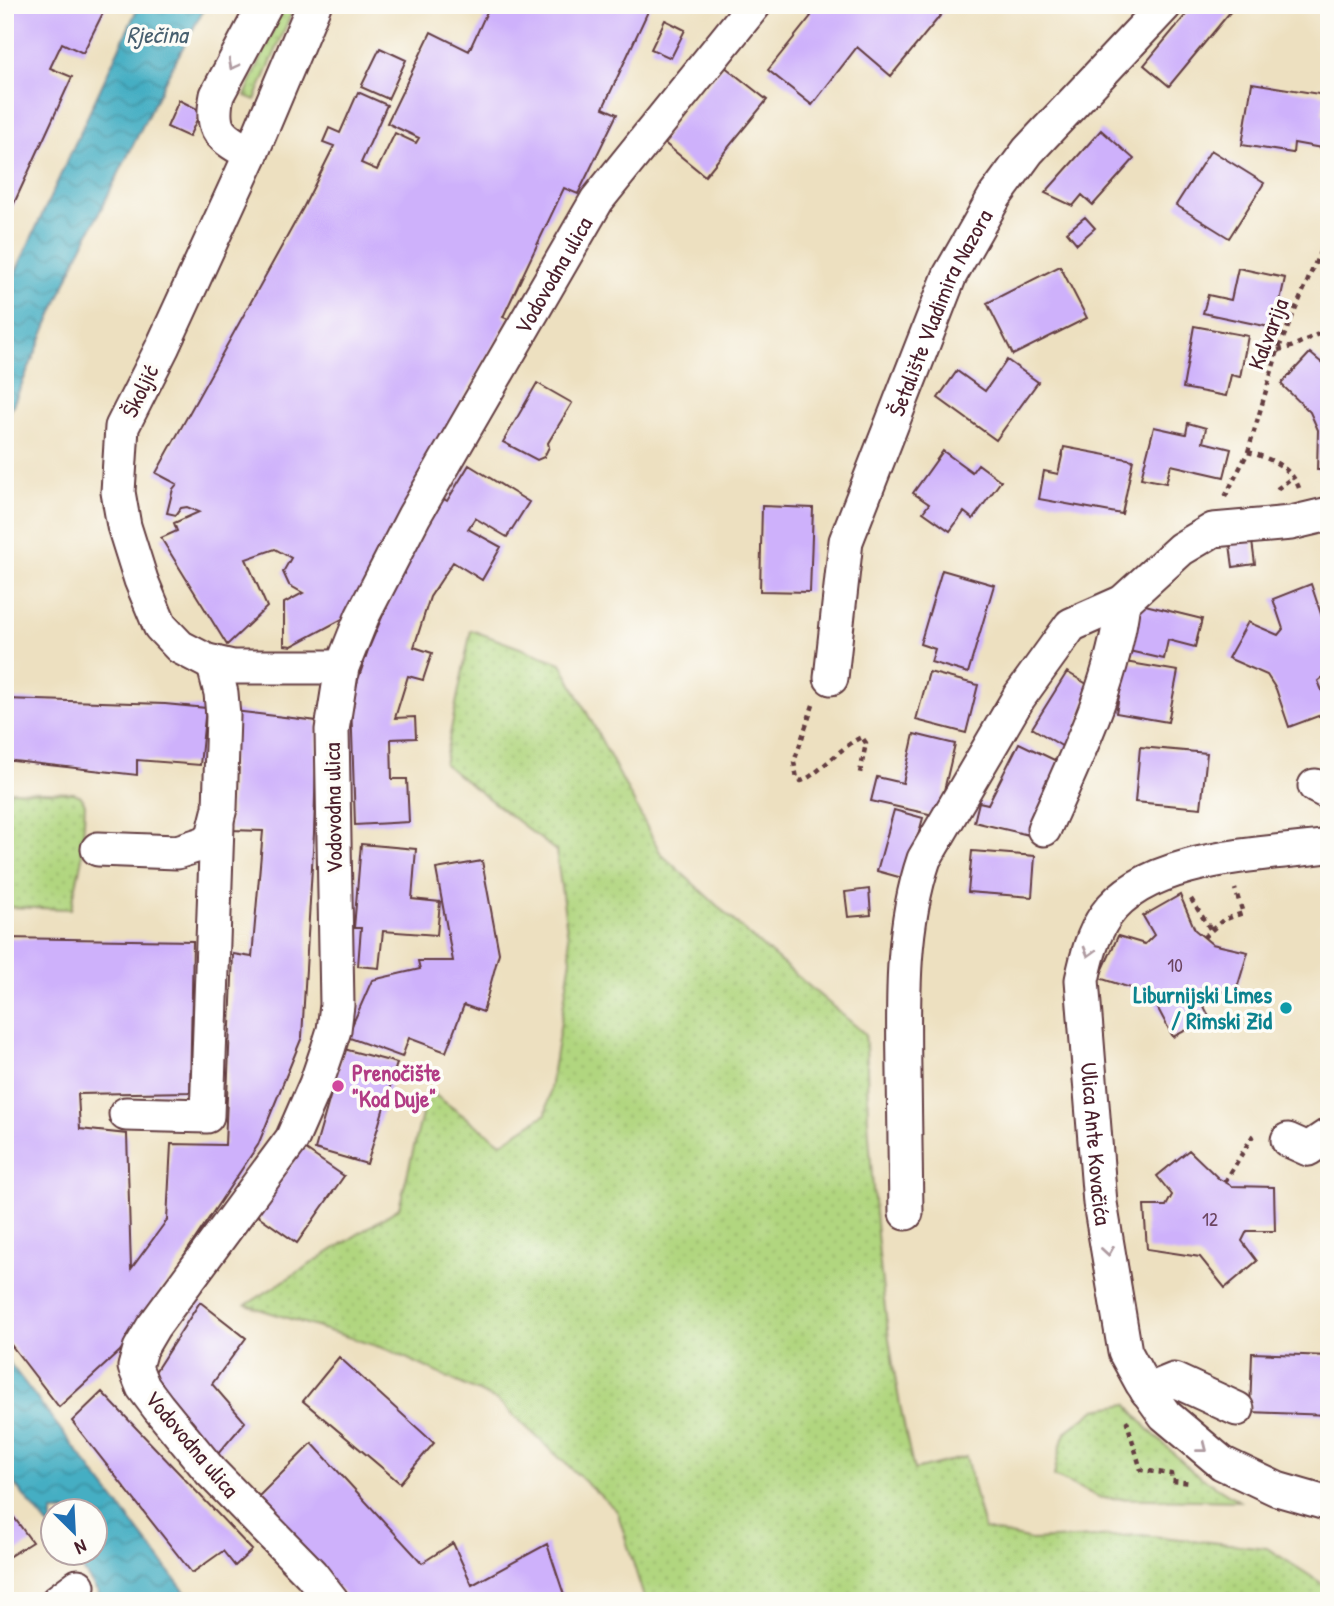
<svg xmlns="http://www.w3.org/2000/svg" width="1334" height="1606" font-family="'Patrick Hand',sans-serif">
	<style>
		.grass { fill: url(#grass-dots); stroke: #7e7a55; stroke-width: 2 }
		.water { fill: url(#water-waves); stroke: #476677; stroke-width: 2 }
		.building { fill: #ceb1fb }
		.lines { fill: none; stroke-linecap: round; stroke-linejoin: round }
		.minor-casing { stroke: #623c41; stroke-width: 37 }
		.path { stroke: #623c41; stroke-width: 4.5; stroke-dasharray: 5 5; stroke-linecap: butt }
		.minor { stroke: #fff; stroke-width: 33 }
		.oneway { stroke: #ae9aa0 }
		.culture-dot { fill: #0f9aa8; stroke: #fdfcf7; stroke-width: 2.5 }
		.hotel-dot { fill: #d1479c; stroke: #fdfcf7; stroke-width: 2.5 }
		.labels { text-anchor: middle; stroke-width: 7; stroke-linejoin: round; paint-order: stroke }
		.number-label { font-size: 19px; fill: #6b445f }
		.street-label { font-size: 23px; fill: #4a1f2b; stroke: #fdfcf7 }
		.culture-label { font-size: 23px; font-weight: bold; fill: #0d838f; stroke: #fdfcf7; text-anchor: end }
		.hotel-label { font-size: 23px; font-weight: bold; fill: #b23c85; stroke: #fdfcf7; text-anchor: start }
		.water-label { font-size: 24px; font-style: italic; fill: #475f6f; stroke: #fdfcf7 }
	</style>
	<defs>
		<pattern id="grass-dots" width="8" height="8" patternUnits="userSpaceOnUse" patternTransform="scale(1.75)"><rect width="8" height="8" fill="#b1d67f"/><path d="M2 2h.1M6 6h.1" fill="none" stroke="#9ab76e" stroke-width="1.8" stroke-linecap="round"/></pattern>
		<pattern id="water-waves" width="16" height="10" patternUnits="userSpaceOnUse" patternTransform="scale(1.75)"><rect width="16" height="10" fill="#44aec3"/><path d="M0 5q4-4 8 0t8 0" fill="none" stroke="#3b8d9f"/></pattern>
	</defs>
	<rect width="100%" height="100%" fill="#fdfcf7"/>
	<filter id="ink" filterUnits="userSpaceOnUse"><feTurbulence type="fractalNoise" baseFrequency=".0143" numOctaves="2"/><feDisplacementMap in="SourceGraphic" scale="14" xChannelSelector="R" yChannelSelector="G"/><feConvolveMatrix kernelMatrix="1 2 1 2 8 2 1 2 1" color-interpolation-filters="sRGB"/></filter>
	<filter id="wash" filterUnits="userSpaceOnUse"><feTurbulence type="fractalNoise" baseFrequency=".00686" numOctaves="4" result="noise"/><feDisplacementMap in="SourceGraphic" scale="28" xChannelSelector="R" yChannelSelector="G"/><feGaussianBlur stdDeviation="1.57" result="paint"/><feColorMatrix in="noise" values="0 0 0 0 0 0 0 0 0 0 0 0 0 0 0 0 0 1.4 0 .05"/><feComposite in="paint" operator="in"/></filter>
	<g filter="url(#wash)">
		<rect width="100%" height="100%" fill="#ede0c0"/>
		<path class="grass" d="M284,5H295L255,100L245,96Z
			M471,630L561,663L661,854L748,934L865,1034C868,1063 867,1091 868,1120C876,1238 886,1355 914,1470L966,1457L984,1529L1031,1540L1142,1535L1267,1548L1329,1588V1601H645L617,1511L498,1401L389,1350L246,1305L399,1208L428,1090L501,1143L546,1114L571,959L556,851L444,764Z
			M11,791L74,793L81,796L85,804L82,858L71,909L5,907V794Z
			M1127,1404L1148,1429L1193,1472L1239,1501L1101,1498L1054,1476L1060,1447L1067,1431L1096,1409Z"/>
		<path class="water" d="M139,5H206L169,73L76,259L5,423V295Z
			M5,1357L192,1601H104L72,1554H94V1512H52V1530L5,1473Z"/>
		<g id="blocks">
			<path class="building" d="M5,5H107L83,53L62,43L50,68L72,77L5,223Z
				M490,5H651L603,108L617,114L578,194L564,188L503,317L508,319L461,402L348,616L292,646L284,645V603L303,593L289,585L283,572L291,558L275,549L246,559L267,607L227,645L161,538L177,531L174,523L199,512L187,507L181,508L176,515L167,513L173,489L177,484L156,473L303,208L334,146L323,142L329,128L340,133L358,92L387,105L361,163L377,170L395,133L416,143L419,138L387,123L431,32L469,51Z
				M813,5H949L891,76L857,47L812,105L768,70L811,16L807,12Z
				M1194,5H1224L1231,11L1169,86L1144,65Z
				M665,20L685,30L671,58L651,49Z
				M380,48L406,60L388,99L361,87Z
				M724,66L767,100L705,176L662,141Z
				M1252,83L1325,95L1322,114L1329,116L1327,149L1294,143L1293,153L1242,145Z
				M179,100L201,111L189,137L167,127Z
				M1101,130L1134,159L1093,205L1082,195L1073,206L1045,193Z
				M1211,150L1264,183L1229,238L1176,205Z
				M1085,217L1095,228L1077,244L1067,232Z
				M1060,266L1087,318L1013,355L987,303Z
				M1238,268L1285,278L1274,328L1203,313L1208,295L1231,300Z
				M1194,326L1248,336L1240,377L1231,375L1226,396L1183,388Z
				M1310,353L1329,369V470H1317L1318,430L1310,412L1281,384Z
				M1007,360L1038,382L996,440L938,398L957,371L985,391Z
				M537,383L572,403L548,443L549,447L544,457L537,460L503,442Z
				M1188,423L1206,428L1203,442L1231,449L1224,477L1171,465L1166,483L1141,478L1154,427L1186,434Z
				M1064,447L1133,460L1122,514L1039,499L1044,471L1058,474Z
				M943,451L972,472L978,464L1001,481L973,519L964,512L950,531L923,512L929,504L913,493Z
				M469,465L529,502L507,537L475,518L468,529L501,547L482,580L453,562L430,597L414,647L432,653L423,680L408,676L395,718L415,717L416,738L391,739L392,779H407L409,822L355,825L351,701L368,650L399,577L442,498L447,501Z
				M762,506L813,508L810,592L760,591Z
				M1251,534L1255,564L1233,567L1229,537Z
				M942,570L994,585L968,673L931,662L935,649L920,644Z
				M1311,584L1323,620L1329,628V680L1323,677L1318,681L1329,707V712L1289,727L1276,689L1267,675L1228,658L1248,622L1278,635L1283,629L1273,599Z
				M1141,604L1202,619L1195,647L1168,640L1164,659L1129,651Z
				M1125,662L1178,671L1168,722L1116,713Z
				M929,672L978,685L966,733L916,720Z
				M1067,672L1090,686L1070,751L1032,728Z
				M5,699L165,704L206,708L200,765L137,760V775L5,760Z
				M234,711L317,721L314,833L302,1037L258,1145L120,1351L59,1407L5,1337V938L193,941L190,1092L78,1094L80,1129L127,1134L131,1269L167,1220L171,1144L225,1145L233,954L252,957L263,831L230,830Z
				M914,734L955,744L938,816L871,801L877,777L903,783Z
				M1019,743L1067,766L1033,836L974,822L979,802L988,804Z
				M1140,747L1207,753L1201,808L1135,802Z
				M894,810L923,818L906,879L877,871Z
				M361,844L416,849L412,899L440,902L437,935L383,931L379,968L358,966L361,928H354Z
				M972,851L1035,856L1032,897L968,892Z
				M482,861L499,953L483,1012L464,1005L446,1052L409,1038L402,1057L347,1037L372,980L420,969L418,961H453L436,869Z
				M869,889L871,915L848,917L845,892Z
				M1180,895L1195,930L1212,944L1248,952L1235,995L1203,987L1197,993L1210,1018L1173,1037L1155,1003L1140,991L1099,978L1118,936L1145,944L1154,935L1143,916Z
				M344,1049L397,1063L367,1164L315,1149Z
				M303,1148L344,1176L297,1243L257,1215Z
				M1189,1150L1218,1178L1232,1186L1274,1187L1275,1231H1247L1242,1241L1257,1261L1225,1288L1200,1257L1147,1249L1144,1206H1166L1172,1195L1157,1176Z
				M200,1302L246,1338L212,1384L245,1422L212,1461L151,1378Z
				M1252,1353L1329,1356V1415L1250,1412Z
				M339,1357L434,1443L400,1483L303,1401Z
				M102,1392L252,1550L235,1566L223,1551L192,1573L72,1421Z
				M312,1443L422,1563L453,1543L472,1585L547,1544L566,1601H351L253,1502Z
				M5,1505L32,1542L5,1559Z"/>
		</g>
	</g>
	<g filter="url(#ink)">
		<use href="#blocks" fill-opacity="0" stroke="#623c41" stroke-width="2"/>
		<g class="lines">
			<defs>
				<g id="minor">
					<path d="M314,5L251,154L162,348L122,427L118,492L124,526L141,580L160,626L180,647L207,661L233,667H342"/>
					<path d="M251,154C220,137 210,131 217,95L265,5"/>
					<path id="s1" d="M831,678L846,541L950,275L995,196L1028,151L1165,5"/>
					<path d="M1315,786L1329,793"/>
					<path d="M1044,829C1077,755 1113,684 1123,602"/>
					<path id="s2" d="M1329,846C1262,855 1147,856 1106,915C1092,935 1087,957 1082,980L1100,1203L1125,1352L1142,1383L1165,1415L1222,1463L1277,1489L1329,1504"/>
					<path d="M98,849L177,852L205,843L213,836L220,808L223,716L221,693L213,662"/>
					<path d="M126,1114L207,1116L217,825"/>
					<path d="M1288,1140L1308,1149L1329,1135"/>
					<path d="M906,1213C905,1166 905,1119 904,1072C903,1001 901,927 924,859L1019,697L1071,625L1123,602L1181,549L1213,530L1291,523L1329,514"/>
					<path d="M1147,1391L1174,1380L1237,1409"/>
					<path d="M58,1601L78,1586"/>
					<path id="s3" d="M332,1601L311,1574L211,1472L158,1407L143,1387L135,1367L140,1349L153,1327L292,1139L316,1084L328,1049L334,1030L337,1005L332,730L342,667L362,617L414,516L597,200L754,5"/>
				</g>
			</defs>
			<use href="#minor" class="minor-casing"/>
			<path class="path" d="M1278,350L1291,347L1329,329
				M1248,452C1268,458 1291,466 1299,488
				M1277,489L1293,477
				M1225,497L1248,452L1278,350L1329,231
				M813,705L794,762L797,779L801,781C816,777 842,745 862,737L866,743L860,773
				M1191,899L1211,930
				M1204,937L1223,920L1243,913L1235,889
				M1225,1182L1255,1132
				M1129,1421L1127,1422L1141,1470L1171,1474L1172,1481L1192,1483"/>
			<use href="#minor" class="minor"/>
		</g>
		<defs><path id="oneway-chevron" d="M-2-3.5L2.5 0L-2 3.5" fill="none" stroke-width="1.6" stroke-linecap="round" stroke-linejoin="round" transform="scale(1.75)"/></defs>
		<g class="oneway">
			<use href="#oneway-chevron" transform="translate(233 65) rotate(118)"/>
			<use href="#oneway-chevron" transform="translate(1089 952) rotate(106)"/>
			<use href="#oneway-chevron" transform="translate(1108 1251) rotate(81)"/>
			<use href="#oneway-chevron" transform="translate(1203 1448) rotate(38)"/>
		</g>
	</g>
	<circle class="culture-dot" cx="1286" cy="1008" r="7"/>
	<circle class="hotel-dot" cx="338" cy="1086" r="7"/>
	<g class="labels">
		<g class="number-label">
			<text x="1175" y="972">10</text>
			<text x="1210" y="1226">12</text>
		</g>
		<g class="street-label">
			<text dy="8" stroke="none"><textPath href="#s3" startOffset="1512">Vodovodna ulica</textPath></text>
			<text dy="8" stroke="none"><textPath href="#s1" startOffset="385">Šetalište Vladimira Nazora</textPath></text>
			<text transform="translate(1268 334) rotate(-69)" y="8">Kalvarija</text>
			<text transform="translate(140 391) rotate(-64)" y="8">Školjić</text>
			<text transform="translate(333 808) rotate(-91)" y="8">Vodovodna ulica</text>
			<text dy="8" stroke="none"><textPath href="#s2" startOffset="474">Ulica Ante Kovačića</textPath></text>
			<text transform="translate(192 1444) rotate(50)" y="8">Vodovodna ulica</text>
		</g>
		<g class="culture-label">
			<text x="1272" y="1003">Liburnijski Limes<tspan x="1272" dy="26">/ Rimski Zid</tspan></text>
		</g>
		<g class="hotel-label">
			<text x="352" y="1081">Prenočište<tspan x="352" dy="26">"Kod Duje"</tspan></text>
		</g>
		<g class="water-label">
			<text x="157" y="43">Rječina</text>
		</g>
	</g>
	<rect width="1334" height="1606" fill="none" stroke="#fdfcf7" stroke-width="28"/>
	<g transform="translate(74 1532) rotate(156)"><circle r="33" fill="#fdfcf7" stroke="#b5a4a5" stroke-width="2"/>
	<path d="M0-5L12 26L0 18L-12 26Z" fill="#1f6fb2"/>
	<text y="-10" font-size="19" font-weight="bold" text-anchor="middle" fill="#4a1f2b">N</text>
	</g>
</svg>
